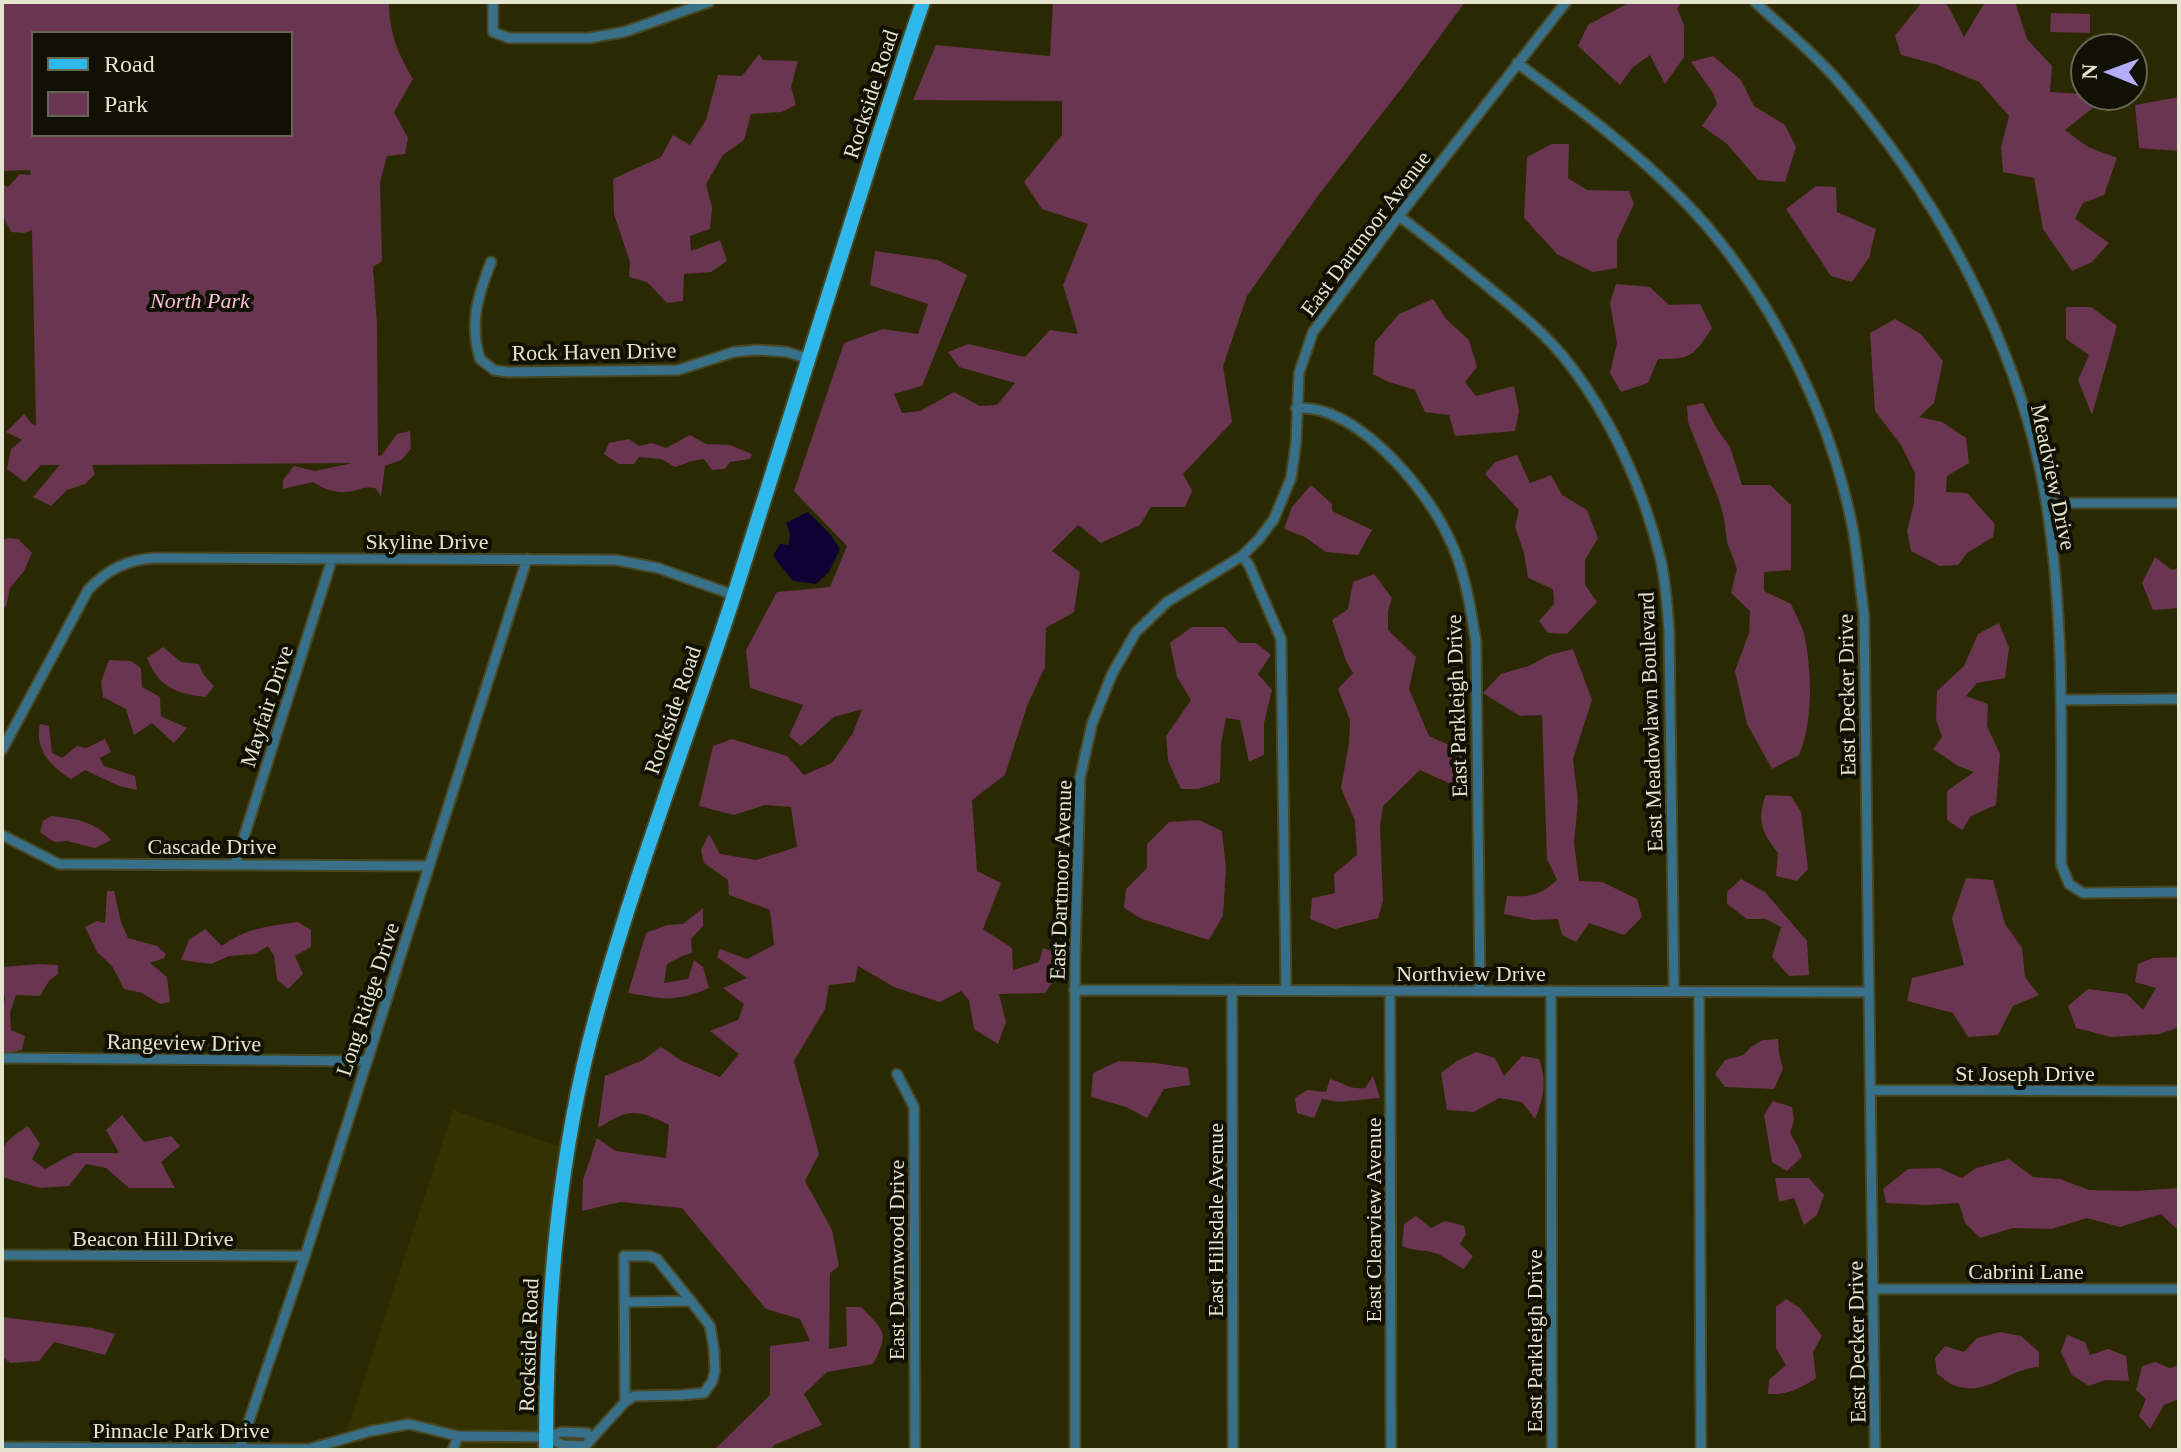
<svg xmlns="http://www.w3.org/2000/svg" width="2181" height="1452" font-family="'Times New Roman',serif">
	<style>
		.built { fill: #333200 }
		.green { fill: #6a3551; fill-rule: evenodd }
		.water { fill: #100033 }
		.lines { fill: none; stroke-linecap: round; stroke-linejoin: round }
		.street-casing { stroke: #484722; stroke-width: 13 }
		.primary-casing { stroke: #484722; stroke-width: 18 }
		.street { stroke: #387089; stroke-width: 9 }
		.primary { stroke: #2eb8eb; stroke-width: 14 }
		.labels { text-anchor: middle; stroke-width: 8; stroke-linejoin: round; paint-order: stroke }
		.street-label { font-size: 22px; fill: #e4e5ce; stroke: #111103 }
		.park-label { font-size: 22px; font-style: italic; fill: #f8bdd9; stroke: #111103 }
	</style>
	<rect width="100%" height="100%" fill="#2a2901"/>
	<path class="built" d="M453,1110L562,1147L552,1208L543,1313L542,1450H458L464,1431L410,1418L347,1430Z"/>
	<path class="green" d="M2,2H389C389,33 398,53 413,79L394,112L408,138L405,154L387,156L380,182L382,261L373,267L377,324L378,456L382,455L397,434L410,431L411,449L401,460L385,466L381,496L375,488C360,486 360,491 347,492C334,493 324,489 313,482L283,489V480L294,466L315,471L353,463L92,465L95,474L85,484L67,490L51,506L33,497L60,465H41L25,482L7,469L11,449L22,440L6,432L24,414L32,424L36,425L32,230L24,233L11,232L2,214V184L8,187L20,174L31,175L30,170L2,171ZM34,34H290V134H34Z
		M1053,2H1465L1408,80L1320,193L1247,296L1223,366L1232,422L1183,474L1192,491L1185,507H1151L1140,525L1101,543L1078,525L1052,551L1080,572L1074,612L1046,628L1045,667L1027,706L1005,775L972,800L977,871L1001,883L983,929L1012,948L1013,970L1039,962L1043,948L1054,952L1061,970L1045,993L999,994L1006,1022L998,1044L974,1029L969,1000L961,991L940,1002L894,987L858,966L855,982L829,985L825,1009L794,1061L819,1154L805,1181L832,1230L839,1266L830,1273L829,1349L847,1346L846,1307H861C884,1331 890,1332 873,1364L827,1372L804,1394L822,1425L774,1445L771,1450H714L770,1395V1346L810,1341L800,1319L766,1309L682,1208L620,1202L582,1211L583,1180L597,1138L616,1151L666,1158L669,1125C636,1109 630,1108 598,1128L605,1076L643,1060L661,1047L682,1061L720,1077L739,1054L710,1031L738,1020L744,1004L723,988L747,978L717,957L720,949L747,959L774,945L770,910L729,895L728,880L704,863L701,850L709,834L720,854L756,860L797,847L791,807L765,805L734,815L699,806L713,746L732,739L787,756L804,775L832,763L853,733L862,709L834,717L801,746L789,736L803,705L750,688L746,650L777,592L830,587L847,546L794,491L844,343L883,329L918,334L928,304L870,285L875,251L938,260L967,275L922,386L894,394L902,413L920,411L954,392L980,406L997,405L1015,383L959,367L948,352L968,344L1025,357L1050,330L1078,334L1063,285L1088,224L1042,209L1024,182L1062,135V101L913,100L936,45L1050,56Z
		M1682,2L1677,8L1684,25V57L1665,84L1650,55L1632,68L1620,85L1578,46L1588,25L1628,3Z
		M1922,2H1943L1948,6L1964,37L1985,2H2015L2027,39L2052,66L2050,92L2083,94L2094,107L2065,130L2088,147L2117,158L2104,195L2083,203L2075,219L2109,243L2092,262L2072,271L2043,229L2034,178L2003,172L2001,147L2009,116L1979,82L1935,64L1901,55L1895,36Z
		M2051,13L2090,14V33L2050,32Z
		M759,54L763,60L798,61L791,87L796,105L782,112L751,114L744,140L723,155L706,184L712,208L710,229L690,236L691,251L720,240L727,261L711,272L684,274L683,301L667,303L647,282L629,277L630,262L614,214L613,179L661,157L673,135L690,145L706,120L718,75L742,76Z
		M1713,56L1741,80L1754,106L1785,125L1796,147L1785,182L1758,180L1727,144L1702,126L1717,104L1713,93L1691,62Z
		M2179,97V151L2139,148L2135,105Z
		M1552,144H1569L1568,178L1587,190L1629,191L1634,204L1617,240V268L1593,272L1557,254L1524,218L1527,157Z
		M1816,186L1836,187L1837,212L1876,229L1869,258L1852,282L1831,276L1786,209Z
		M1616,284L1650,287L1669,305L1700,304L1712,328C1694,355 1691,360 1658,359L1648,383L1621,392L1610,373L1617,343L1610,303Z
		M1433,299L1446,319L1469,340L1477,367L1465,382L1476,396L1514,386L1519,411L1515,431L1455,436L1449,415L1425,412L1415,390L1389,382L1373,374L1375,342L1399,314Z
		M2066,307H2091L2117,326L2092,415L2078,380L2089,355L2066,339Z
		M1895,319L1921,334L1943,361L1934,403L1919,417L1942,422L1966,438L1969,463L1947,476L1946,492L1967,493L1995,524L1993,537L1967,553L1958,565L1940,566L1911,551L1907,531L1914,503L1915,473L1901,445L1875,411L1870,333Z
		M1703,403L1717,429L1730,447L1742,485H1770L1791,505V570L1764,572V591L1791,604C1796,615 1803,627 1805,638C1812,674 1813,722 1799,755L1772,769L1747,724L1735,671L1749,633L1750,611L1731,593L1737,569L1727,542L1724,518L1719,500L1688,422L1687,406Z
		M690,435L706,444L730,445L752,454L750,459L730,462L725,469L712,470L704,459L692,461L675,467L661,459L639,457L634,464H619L604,454L609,443L629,439L639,446L652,443L666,448Z
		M1517,455L1530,483L1551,475L1562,495L1587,510L1598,538L1585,560V585L1597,602L1567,634L1548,633L1539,621L1554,604L1553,589L1528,578L1524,553L1515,527L1519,510L1485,474L1495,462Z
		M1311,485L1332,504V511L1372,530L1358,555L1326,552L1305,537L1284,529L1292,507Z
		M8,538L18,539L32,553L24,571L10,588L6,607L2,608V540Z
		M2155,557L2172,570L2179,568V608L2153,610L2142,583Z
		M1374,574L1392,598L1388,611V630L1416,657L1409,689L1429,736L1466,753L1467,770L1451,784L1420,770L1383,806L1380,827L1383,901L1378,918L1335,929L1310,919L1312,898L1335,893L1334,874L1357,855L1355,821L1341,788L1349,743L1350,720L1338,689L1353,673L1346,661L1332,620L1348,609L1353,582Z
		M1999,623L2009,648L2005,678L1977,683L1966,696L1988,704L1987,726L2000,754L1996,805L1971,816L1962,830L1947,820V791L1974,772L1958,766L1933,749L1942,737L1936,720L1937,691L1964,666L1978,634Z
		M1192,627H1224L1239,643H1256L1271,655L1258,674L1272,690L1264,723V755L1249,762L1240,720L1226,718L1221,744L1220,782L1198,789H1181L1168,761L1166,736L1191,700L1177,677L1170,643Z
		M163,647L181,662L199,664L203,674L214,686L206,697C177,694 159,688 147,658Z
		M1573,649L1592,700L1573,759L1578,801L1574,843L1579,881L1602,882L1637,899L1642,917L1624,935L1589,923L1576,942L1562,935L1558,919L1533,920L1504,914L1507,896C1531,897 1539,896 1557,880L1547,859L1542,715L1520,716L1483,693L1501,674L1529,666L1549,655Z
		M109,660L131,661L141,668L142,687L160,697L161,716L187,728L174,743L152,723L134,735L126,709L103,697L101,682Z
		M40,724L49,726L52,753L62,758L77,746L86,748L105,739L111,752L100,758L104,766L135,776L137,790L119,786L85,770L71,779C51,767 34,749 40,724Z
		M1766,795L1791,796L1801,812L1808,869L1797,881L1776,876L1778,853C1762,833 1756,819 1766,795Z
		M51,816C75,819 94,820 111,840L95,848L67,841L54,842L40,832L43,821Z
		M1199,820L1222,831L1226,868L1223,916L1209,940L1142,919L1124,908L1126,889L1147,868V844L1169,822Z
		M1966,878L1993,880L2005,924L2022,948L2025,977L2039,995L2013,1006L1998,1035L1968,1037L1953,1013L1907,1001L1912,978L1964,965L1952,919Z
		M1741,879L1765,892L1807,941L1809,975L1789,976L1772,957L1781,927L1766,919H1747L1727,904V892Z
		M107,891H114L121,922L128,938L157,946L166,954L164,958L150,963L167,977L170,1002L160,1004L142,993L124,989L112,966L97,952L85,927L97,921L105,923Z
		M703,908V926L691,939L692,953L682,956L667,964L664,983L688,979L694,960L703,967L709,988C673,1003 666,999 628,993L646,933L667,925L683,924Z
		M298,922L311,930V947L295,956L303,974L288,989L277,980L274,956L268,946L255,954L229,956L211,964L181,960L189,940L205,929L222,946C245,928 270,926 298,922Z
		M2179,957V1027L2160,1034L2111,1037L2076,1028L2068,1006L2088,989L2127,994L2143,1010L2156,988L2135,982L2138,964L2153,958Z
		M39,964L58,965V974L49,981L40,996L16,995L10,1013L11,1030L25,1036L22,1050L2,1054V1019L5,997L2,990V967Z
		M1778,1039L1779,1054L1783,1069L1774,1089L1725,1087L1715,1074L1725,1060L1743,1055L1751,1047L1763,1040Z
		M1476,1052L1495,1058L1504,1076L1522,1056L1539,1059C1547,1080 1544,1098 1535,1119L1522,1102L1499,1098L1474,1112L1447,1110L1441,1073L1457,1061Z
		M1119,1061L1156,1063L1188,1068L1190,1085L1164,1089L1147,1118L1126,1107L1091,1097L1093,1073Z
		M1373,1076L1380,1098L1338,1102L1322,1099L1314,1118L1297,1113L1295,1098L1307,1090L1326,1092L1330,1079C1345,1083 1349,1090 1365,1088Z
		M1773,1101L1792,1107L1794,1120L1790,1133L1797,1145L1802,1157L1787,1171L1772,1162L1764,1115Z
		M122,1115L144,1142L171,1136L180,1146L161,1162L175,1188H129L106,1168L86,1164L69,1186L40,1188L2,1177C2,1144 0,1145 28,1126L40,1144L32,1159L45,1169L74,1153H119L106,1130Z
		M2009,1159L2033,1177L2060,1179L2089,1190L2135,1191L2179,1188V1231L2161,1214L2120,1227L2087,1218L2051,1229L2013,1228L1980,1238L1965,1223L1959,1203L1926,1205L1886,1203L1883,1189L1908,1169L1939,1168L1962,1178L1976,1168Z
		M1775,1178H1809L1824,1195L1817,1215L1804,1225L1794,1198L1779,1202Z
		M1416,1216L1431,1228L1445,1221L1464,1226L1466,1234L1460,1244L1473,1256L1464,1269C1455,1265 1443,1255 1435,1253C1422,1249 1416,1252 1402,1246L1404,1224Z
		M1786,1299L1800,1308L1822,1336L1813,1352L1816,1378C1800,1389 1787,1395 1768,1394L1769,1380L1786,1365L1776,1348V1307Z
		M2,1317L93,1328L115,1334L105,1355L54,1342L39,1361L10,1363L2,1356Z
		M2000,1332L2021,1336L2039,1352V1367C2006,1369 1987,1398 1953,1385C1948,1383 1942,1377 1937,1374L1935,1358L1945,1346L1964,1352L1977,1338Z
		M2067,1335L2085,1342L2090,1355L2108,1349L2126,1356L2129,1381L2105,1380L2089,1386L2072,1375L2061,1352Z
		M2155,1362L2170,1368L2179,1365V1399L2164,1405L2150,1429L2139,1416L2146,1399L2136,1390L2142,1366Z"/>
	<path class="water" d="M808,512L830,534L840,549L829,572L816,584L793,581L773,556L780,544L789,545L790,534L786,523Z"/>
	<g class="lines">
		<defs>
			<path id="street" d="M493,2V32L509,38H589L624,32L709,2
				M1755,2C1783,28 1814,53 1838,81C1940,199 2023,352 2047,507C2065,625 2061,745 2061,864L2069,884L2083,893L2179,892
				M1517,63C1574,105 1632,148 1682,199C1767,286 1830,411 1853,530C1858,558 1860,587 1864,615L1875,1450
				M1399,216C1427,237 1454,259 1481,281C1509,304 1538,327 1562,355C1608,411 1643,487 1660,557C1666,581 1667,606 1669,630L1674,992
				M491,262C478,295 469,323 480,359L494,370L508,372L678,370L734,352L757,350L787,352L809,359
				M1296,408C1356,404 1425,487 1448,536C1465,569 1470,606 1476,642L1480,990
				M2046,503H2179
				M1242,556L1249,565L1281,639L1286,989
				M2061,700L2179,699
				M2,750L88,590C107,570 127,559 156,558L616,560L658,568L734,595
				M2,835L59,864L429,866
				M235,865L332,559
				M1074,990L1868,992
				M1232,990L1233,1450
				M1390,991L1391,1450
				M1551,991L1552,1450
				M1699,992L1701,1450
				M2,1058L365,1061
				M897,1074L914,1107L915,1450
				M1870,1090L2179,1091
				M2,1255L305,1256
				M1873,1289H2179
				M625,1402L624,1256H649L657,1259L691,1301
				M546,1437L563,1445L585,1446L625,1402L634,1396L681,1395L704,1393L712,1382L715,1371L714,1350L710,1326L691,1301L624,1302
				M2,1447L309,1449L371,1431L409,1424L458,1436L546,1437L562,1432L587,1433L590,1441
				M239,1450L305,1256L527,559
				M453,1450L458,1436
				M1075,1450V958L1080,778L1092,724L1112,674L1136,632L1167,602L1242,556L1259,539L1274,519L1291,478L1296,443L1299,373L1313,332L1399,216L1566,2"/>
			<path id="primary" d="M546,1450C546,1302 558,1152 598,1009C637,868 690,731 735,592C784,441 829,289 878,138C893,93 907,47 923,2"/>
		</defs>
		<use href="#street" class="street-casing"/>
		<use href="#primary" class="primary-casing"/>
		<use href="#street" class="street"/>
		<use href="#primary" class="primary"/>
	</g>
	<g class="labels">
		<g class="street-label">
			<text transform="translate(870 94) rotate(-72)" y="8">Rockside Road</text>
			<text transform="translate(1365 233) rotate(-53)" y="8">East Dartmoor Avenue</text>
			<text transform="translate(594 351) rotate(-1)" y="8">Rock Haven Drive</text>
			<text transform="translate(2054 477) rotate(78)" y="8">Meadview Drive</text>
			<text x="427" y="549">Skyline Drive</text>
			<text transform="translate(1846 695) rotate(-91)" y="8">East Decker Drive</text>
			<text transform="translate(266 706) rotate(-72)" y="8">Mayfair Drive</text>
			<text transform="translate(1456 706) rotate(-92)" y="8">East Parkleigh Drive</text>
			<text transform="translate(672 710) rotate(-71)" y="8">Rockside Road</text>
			<text transform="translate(1650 722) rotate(-92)" y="8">East Meadowlawn Boulevard</text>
			<text x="212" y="854">Cascade Drive</text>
			<text transform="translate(1060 880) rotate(-88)" y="8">East Dartmoor Avenue</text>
			<text x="1471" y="981">Northview Drive</text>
			<text transform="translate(367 999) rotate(-72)" y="8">Long Ridge Drive</text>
			<text transform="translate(184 1042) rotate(1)" y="8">Rangeview Drive</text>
			<text x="2025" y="1081">St Joseph Drive</text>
			<text transform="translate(1215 1220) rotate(-90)" y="8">East Hillsdale Avenue</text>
			<text transform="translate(1373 1220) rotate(-90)" y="8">East Clearview Avenue</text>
			<text x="153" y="1246">Beacon Hill Drive</text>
			<text transform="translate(896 1260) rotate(-90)" y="8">East Dawnwood Drive</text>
			<text x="2026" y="1279">Cabrini Lane</text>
			<text transform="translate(1534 1341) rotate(-90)" y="8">East Parkleigh Drive</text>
			<text transform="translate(1856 1342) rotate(-91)" y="8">East Decker Drive</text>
			<text transform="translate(528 1345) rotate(-88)" y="8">Rockside Road</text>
			<text x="181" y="1438">Pinnacle Park Drive</text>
		</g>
		<g class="park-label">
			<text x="200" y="308">North Park</text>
		</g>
	</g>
	<rect width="2181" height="1452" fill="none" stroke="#e4e5ce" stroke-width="8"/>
	<rect x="32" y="32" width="260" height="104" fill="#111103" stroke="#656654" stroke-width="2"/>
	<rect x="48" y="58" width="40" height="12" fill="#2eb8eb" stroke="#656654" stroke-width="2"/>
	<text x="104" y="72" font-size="24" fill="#e4e5ce">Road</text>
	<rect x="48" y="92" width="40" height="24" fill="#6a3551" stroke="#656654" stroke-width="2"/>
	<text x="104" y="112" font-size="24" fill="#e4e5ce">Park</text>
	<g transform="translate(2109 72) rotate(271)"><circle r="38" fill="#111103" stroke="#656654" stroke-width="2"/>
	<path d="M0-6L14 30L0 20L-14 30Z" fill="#b4acf9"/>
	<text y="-12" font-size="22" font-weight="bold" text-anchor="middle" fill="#e4e5ce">N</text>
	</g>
</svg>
